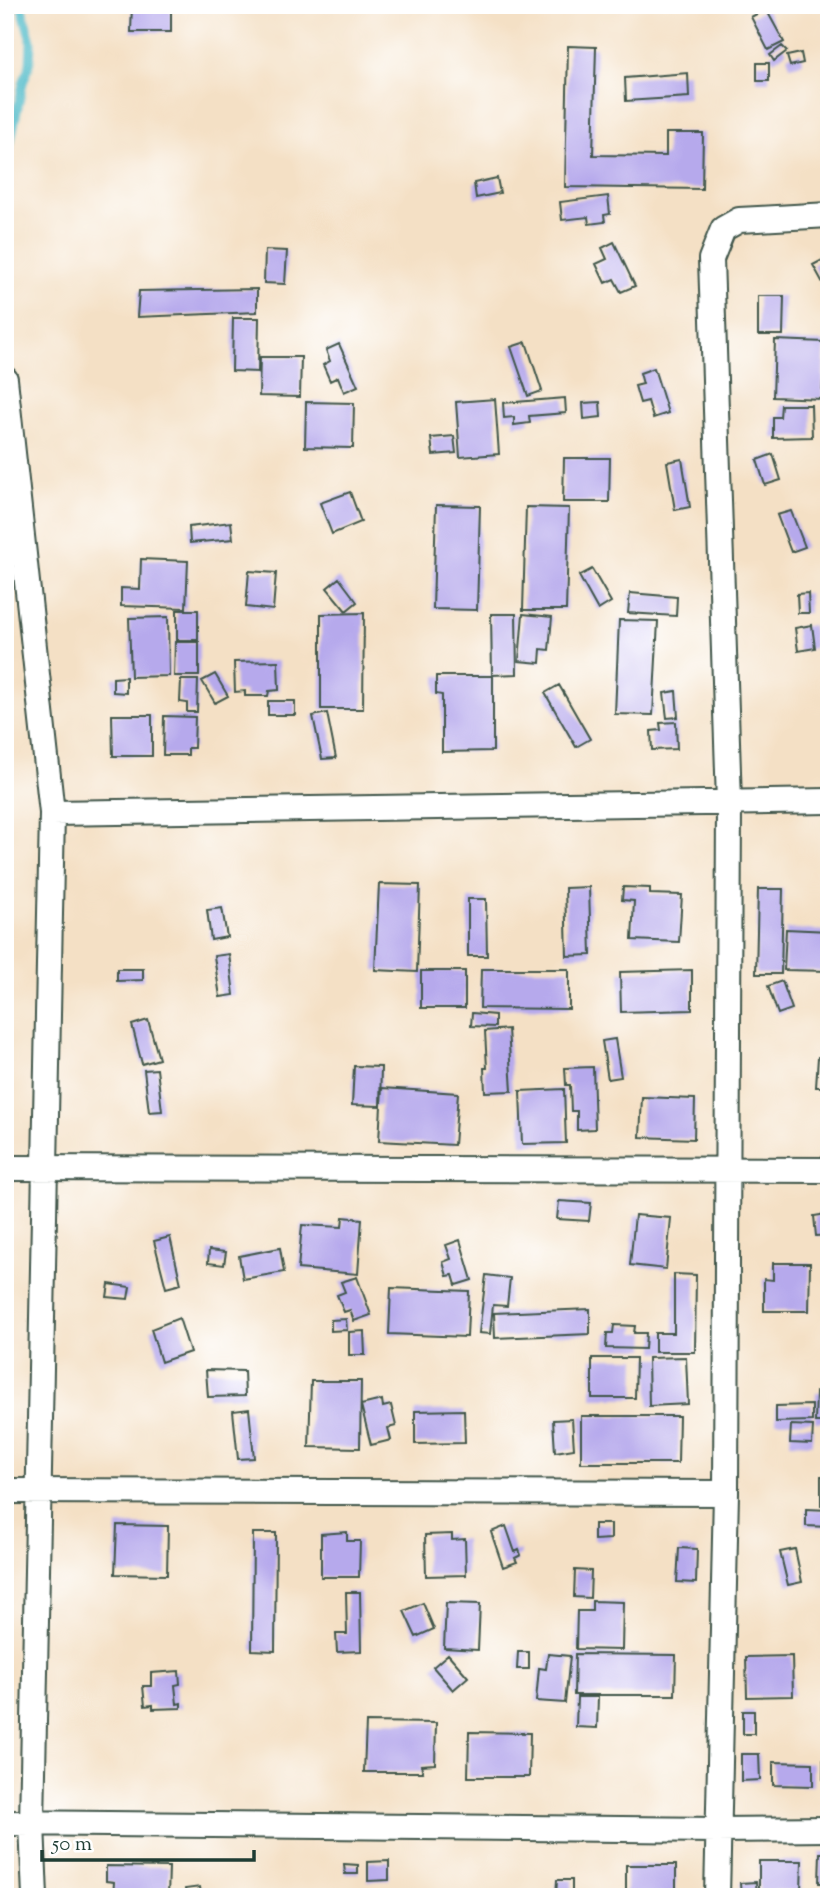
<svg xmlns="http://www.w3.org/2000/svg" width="834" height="1902" font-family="'Sorts Mill Goudy',serif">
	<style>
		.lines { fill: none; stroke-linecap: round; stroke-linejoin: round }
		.stream { stroke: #4dbac7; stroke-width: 9 }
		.building { fill: #b6a9ec }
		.street-casing { stroke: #3f554a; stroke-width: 28 }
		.street { stroke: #fff; stroke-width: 24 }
	</style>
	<rect width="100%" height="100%" fill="#fff"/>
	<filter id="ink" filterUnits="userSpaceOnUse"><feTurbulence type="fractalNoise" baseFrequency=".0143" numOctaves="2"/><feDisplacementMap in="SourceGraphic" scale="14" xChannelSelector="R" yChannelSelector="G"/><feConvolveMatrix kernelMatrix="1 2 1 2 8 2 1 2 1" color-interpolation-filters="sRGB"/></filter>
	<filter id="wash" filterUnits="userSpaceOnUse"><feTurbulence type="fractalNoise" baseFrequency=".00686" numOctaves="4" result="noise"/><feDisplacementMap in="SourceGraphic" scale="28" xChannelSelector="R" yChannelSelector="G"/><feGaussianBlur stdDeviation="1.57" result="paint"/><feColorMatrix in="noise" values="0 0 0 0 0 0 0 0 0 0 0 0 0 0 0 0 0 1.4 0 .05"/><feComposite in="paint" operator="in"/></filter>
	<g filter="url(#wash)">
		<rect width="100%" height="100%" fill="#f4e0c5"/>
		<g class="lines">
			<path class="stream" d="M5,168L23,83L30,64L31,41L21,5"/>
		</g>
		<g id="blocks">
			<path class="building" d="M132,5H171V32H131Z
				M766,9L784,42L768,50L751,17Z
				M568,46L596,47L593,155L666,156V133H703L702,189L565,187Z
				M782,46L787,51L774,61L770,55Z
				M801,53L803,63L790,66L787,56Z
				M757,63H769V81H757Z
				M688,73L689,97L626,101L625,78Z
				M497,178L500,193L476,198L474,183Z
				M608,196L610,214L604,215L605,222L589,224L588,217L562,220L560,202Z
				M614,242L635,286L621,292L614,279L605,283L596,264L607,259L602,248Z
				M265,250L287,251L285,284L264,283Z
				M826,258L829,263V294L813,265Z
				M257,289V312L137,317L139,291Z
				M758,296H784L783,335H758Z
				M233,318H259L258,372L232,371Z
				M775,340L825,342L822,399L773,397Z
				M526,342L542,391L528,396L511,347Z
				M339,344L358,386L344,392L338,377L330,381L323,365L330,361L326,350Z
				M260,357H301L300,397L259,396Z
				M654,368L668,413L653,418L648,401L640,403L635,386L643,384L640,373Z
				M565,398L566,413L529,416L530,423L514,425V417L504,418L503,403Z
				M495,399L499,454L460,457L456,402Z
				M306,402L354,403L353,448L305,447Z
				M600,402L601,417L584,419L583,403Z
				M781,405H811L812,437L773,438V417H780Z
				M454,436L456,453L433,455L431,438Z
				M773,454L781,480L765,485L757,460Z
				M564,458H610L609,502H563Z
				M682,459L690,507L675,510L667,462Z
				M350,492L361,522L332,534L320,503Z
				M436,505L480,506L477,610L433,609Z
				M526,507L569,508L566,610H523Z
				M791,511L805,547L791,552L777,515Z
				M231,522L233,539L190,543L189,527Z
				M141,559L188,561L186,608L121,606V588L140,589Z
				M592,569L611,602L598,610L579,576Z
				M249,571L276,573L273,610L246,607Z
				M339,578L357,602L346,611L327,588Z
				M630,593L677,597L676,616L628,613Z
				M808,593L809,613H798L797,594Z
				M177,610H198V640H177Z
				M364,613L363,709H321V614Z
				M491,614H516L517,674L492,675Z
				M523,614L552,617L549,650L541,649L540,663L519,661Z
				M168,617L169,676L131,677L129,618Z
				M619,620L658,621L653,715L615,714Z
				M812,625L815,648L798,651L795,628Z
				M175,642H199V676H174Z
				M278,661L279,690L269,691L268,696H245V691L235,692L234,662Z
				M215,674L228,696L215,703L202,681Z
				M436,676H493V751L442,752V695L436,694Z
				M126,677V693L113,692V678Z
				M181,680H198L197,712H187V703L180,702Z
				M559,685L590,739L576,747L545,693Z
				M676,691L678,717L667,718L664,693Z
				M268,701H295V715H268Z
				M327,713L336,758L322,759L313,716Z
				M112,715H152V756H113Z
				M164,716L195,717L194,748H188V755H163Z
				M676,722L677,749L652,750L651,731L661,730L660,723Z
				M379,884L420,885L417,972L375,970Z
				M589,887L591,955L567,956L565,888Z
				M623,887L650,888V894L682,895L679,942L632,940L634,901L622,900Z
				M758,889H783L781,974H756Z
				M468,899H486L487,956H468Z
				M222,908L227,937L211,940L207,910Z
				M786,929L829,931V971L784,970Z
				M229,954L234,995L220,997L214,956Z
				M117,969H143V980L117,981Z
				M481,969H569V1009L480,1008Z
				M692,970V1010L621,1012L620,972Z
				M421,971H465V1008H421Z
				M782,981L792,1009L778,1014L768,986Z
				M472,1013L495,1015V1027L471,1026Z
				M148,1020L159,1059L142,1064L132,1025Z
				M508,1029L512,1091L485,1092L484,1068H487L485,1031Z
				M615,1039L621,1077L608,1079L602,1041Z
				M818,1057L829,1058V1087H816Z
				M354,1066L381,1067L380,1106L352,1105Z
				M593,1067L595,1129L577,1130V1111H571L570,1085H566L565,1068Z
				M157,1069L162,1111L149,1112L144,1070Z
				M382,1088L458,1093L454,1145L379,1141Z
				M564,1089L566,1143L522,1144L520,1091Z
				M642,1097L695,1099L694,1139L640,1137Z
				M559,1201L591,1203L589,1221L557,1219Z
				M827,1214L829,1235L816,1236L814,1216Z
				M635,1215L671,1218L666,1269L630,1265Z
				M343,1217L362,1219L358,1274L298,1269L302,1225L342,1227Z
				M170,1237L181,1284L166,1288L154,1241Z
				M460,1240L472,1280L456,1285L453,1275L447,1276L443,1262L451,1259L446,1245Z
				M280,1248L284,1272L243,1279L239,1256Z
				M209,1250L226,1252L224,1265L208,1263Z
				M773,1263H810L809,1311H764V1279L773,1280Z
				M674,1274L696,1275L695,1352H655V1333H674Z
				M486,1275L510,1278L507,1306L493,1305L490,1334L479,1333Z
				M357,1277L371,1315L354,1321L350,1310L344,1312L337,1295L345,1292L341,1282Z
				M109,1284L130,1287L128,1299L107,1297Z
				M391,1288L469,1291L467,1337L389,1334Z
				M590,1309V1334L495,1338L494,1313Z
				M179,1318L190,1352L161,1362L151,1329Z
				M346,1319L347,1330L331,1331V1320Z
				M614,1325L635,1326L634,1333H646L645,1349L606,1348L607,1333H613Z
				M364,1331L365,1355H349V1332Z
				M686,1357L688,1404L649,1406L648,1358Z
				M592,1358H636L635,1398H592Z
				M206,1370L244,1371L245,1396L208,1397Z
				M311,1381H361L360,1448L309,1447Z
				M816,1392H829V1422H815Z
				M382,1400L383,1407L391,1405L396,1426L388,1428L391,1440L371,1445L361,1405Z
				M812,1405V1421L776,1422V1406Z
				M249,1409L254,1458L238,1459L233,1411Z
				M464,1410L465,1443L415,1444V1411Z
				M581,1416H679L678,1463H581Z
				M572,1419L574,1449L555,1452L553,1420Z
				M791,1425L813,1426L812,1444L790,1443Z
				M821,1476H829V1505H821Z
				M806,1509L829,1510V1527L806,1526Z
				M594,1524H611V1539L594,1540Z
				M117,1525L168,1526L167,1575L115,1574Z
				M506,1526L515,1552L519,1550L521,1555L515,1558L517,1562L503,1567L491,1532Z
				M347,1532V1541H360L359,1577H321V1534Z
				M253,1533H276L275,1651L252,1650Z
				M452,1534V1540L465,1539L466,1575L426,1576L425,1535Z
				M679,1548L697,1549L696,1583L677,1582Z
				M795,1549L802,1582L788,1585L780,1552Z
				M575,1570L591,1571L590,1598L574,1597Z
				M346,1592H360L361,1651L337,1652L336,1634H347Z
				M592,1601L623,1602L622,1650L576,1649L577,1611H592Z
				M423,1603L434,1629L416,1637L404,1611Z
				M446,1603L480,1604L478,1650L444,1648Z
				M518,1652H529V1669H517Z
				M448,1654L468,1677L453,1690L433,1667Z
				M548,1654L570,1656L565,1703L536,1701L539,1668L546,1669Z
				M575,1654L676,1655L675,1695H574Z
				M792,1656L793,1696L747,1697L746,1657Z
				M825,1668H829V1779H823Z
				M179,1671L180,1684L175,1685L177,1704L181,1703V1708L153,1709V1705L145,1706L143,1686H151V1673Z
				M577,1697H598L597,1728L576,1727Z
				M743,1711H754V1734H743Z
				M366,1722L436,1723L435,1764L421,1765L423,1772H364Z
				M469,1732L530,1733L529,1777H468Z
				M741,1754H759L760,1780L741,1781Z
				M773,1762L813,1763V1786L773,1785Z
				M820,1853H829V1883H819Z
				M389,1861V1880L368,1881V1862Z
				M759,1861H802L801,1891L759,1890Z
				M344,1864L358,1865V1874H345Z
				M626,1865H676V1897H626Z
				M106,1866L169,1867L168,1897H113L114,1882L106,1881Z
				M557,1880H572V1897H556Z
				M756,1882L757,1897H741L740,1883Z
				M200,1887L201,1894L209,1893L210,1897H186L185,1889Z"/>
		</g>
	</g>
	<g filter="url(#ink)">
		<use href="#blocks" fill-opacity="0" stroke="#3f554a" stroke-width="2"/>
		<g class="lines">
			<defs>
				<path id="street" d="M5,379L52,813L32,1823L35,1897
					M52,813L829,801
					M5,1168L829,1170
					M5,1491L726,1493
					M5,1823L717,1830L829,1829
					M717,1897L726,1493L729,802L711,259L723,229L739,220L829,215"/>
			</defs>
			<use href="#street" class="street-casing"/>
			<use href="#street" class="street"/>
		</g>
	</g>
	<rect width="834" height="1902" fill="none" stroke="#fff" stroke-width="28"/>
	<path d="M42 1850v10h212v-10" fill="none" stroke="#1f3d34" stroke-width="3.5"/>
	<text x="52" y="1850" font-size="21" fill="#1f3d34" stroke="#ffffff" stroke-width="5" paint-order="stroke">50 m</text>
</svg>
